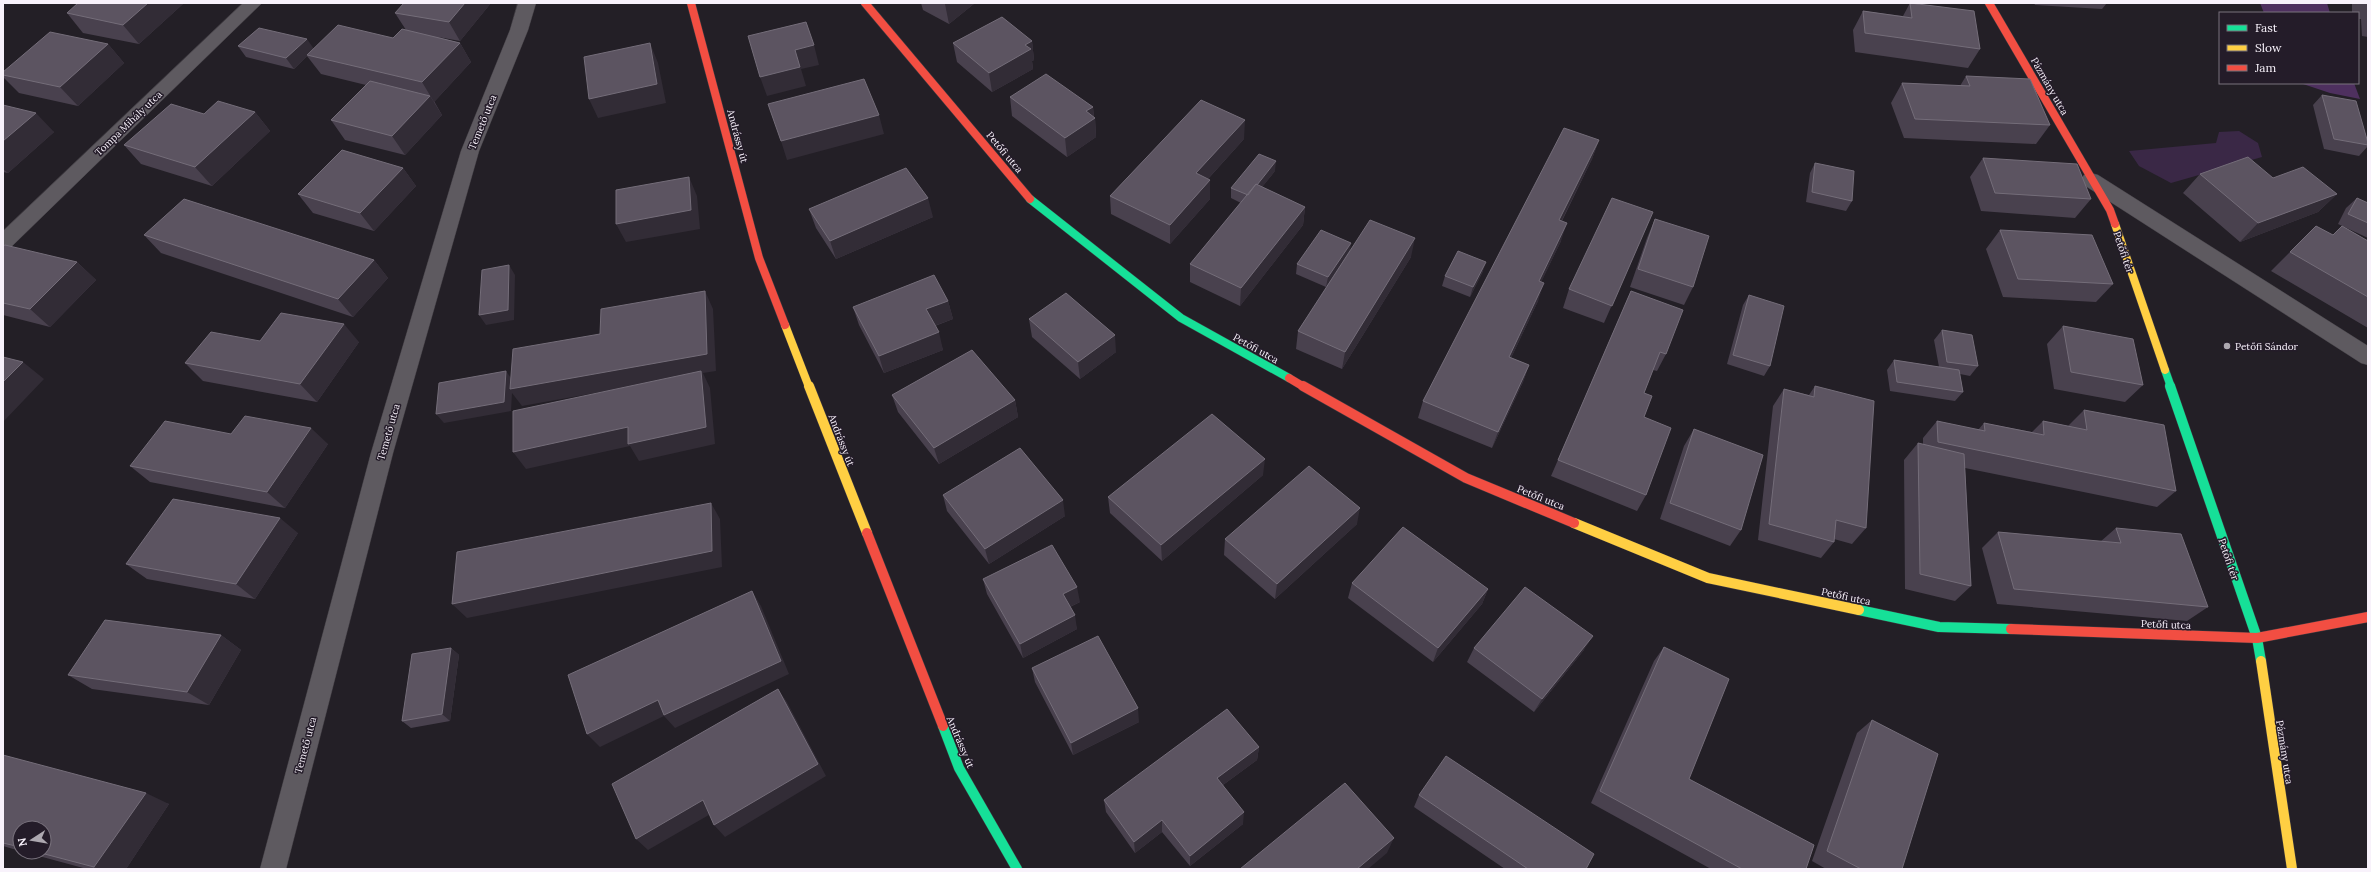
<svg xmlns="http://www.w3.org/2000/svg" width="2371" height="872" font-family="Lora,serif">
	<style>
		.green { fill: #3a2846 }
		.forest { fill: #4e305f }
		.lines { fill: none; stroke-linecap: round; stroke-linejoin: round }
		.street-casing { stroke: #3f3b41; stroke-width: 1 }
		.fast-far1-casing { stroke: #3f3b41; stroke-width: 9 }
		.fast-casing { stroke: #3f3b41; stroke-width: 11 }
		.slow-far1-casing { stroke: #3f3b41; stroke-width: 9 }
		.slow-casing { stroke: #3f3b41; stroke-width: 11 }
		.jam-far1-casing { stroke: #3f3b41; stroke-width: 9 }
		.jam-casing { stroke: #3f3b41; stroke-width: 11 }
		.street { fill: #5e5a60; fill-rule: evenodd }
		.fast-far1 { stroke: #16e098; stroke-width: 8 }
		.fast { stroke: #16e098; stroke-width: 10 }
		.slow-far1 { stroke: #ffcf43; stroke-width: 8 }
		.slow { stroke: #ffcf43; stroke-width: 10 }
		.jam-far1 { stroke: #f24e42; stroke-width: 8 }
		.jam { stroke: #f24e42; stroke-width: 10 }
		.wall { fill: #49414e }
		.shaded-wall { fill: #322c36 }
		.building { fill: #5c5461; stroke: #746d79 }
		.poi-dot { fill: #ada8b0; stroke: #241c29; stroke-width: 1.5 }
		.labels { text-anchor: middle; stroke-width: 3; stroke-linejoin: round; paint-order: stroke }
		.street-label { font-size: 10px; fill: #f8f2fb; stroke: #241c29 }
		.poi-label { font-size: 10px; fill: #f8f2fb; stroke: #241c29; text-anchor: start }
	</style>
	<rect width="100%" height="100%" fill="#231f26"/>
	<path class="green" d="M2239,131L2258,143L2262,157L2171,183L2139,166L2129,151L2216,143L2219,132Z"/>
	<path class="forest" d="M2260,3H2327L2330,13H2264Z
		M2300,83H2354L2360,99L2330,93Z"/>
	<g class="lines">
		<defs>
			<path id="street" d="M243,3H262L10,248L3,250V231Z
				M518,3H536L528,30L479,151L393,453L286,869H260L371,453L461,151L510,30Z
				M2091,173L2098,175L2368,346V365L2361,363L2084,185L2081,180L2084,175Z"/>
			<path id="fast-far1" d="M1030,199L1181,318L1289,378
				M2165,370L2171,387"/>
			<path id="fast" d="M2170,386L2257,638L2261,661
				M1859,610L1939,627L2011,629
				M943,726L959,768L1017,869"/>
			<path id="slow-far1" d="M2115,224L2165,370
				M785,325L809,387"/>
			<path id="slow" d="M809,386L867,533
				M1574,523L1708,578L1859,610
				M2261,661L2292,869"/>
			<path id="jam-far1" d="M691,3L759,258L785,325
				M865,3L1030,199
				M1989,3L2110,210L2115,224
				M1289,378L1304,387"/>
			<path id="jam" d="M1303,386L1466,478L1574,523
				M867,533L943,726
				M2011,629L2257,638L2368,617"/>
		</defs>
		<use href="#street" class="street-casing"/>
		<use href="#fast-far1" class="fast-far1-casing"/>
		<use href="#fast" class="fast-casing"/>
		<use href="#slow-far1" class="slow-far1-casing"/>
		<use href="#slow" class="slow-casing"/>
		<use href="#jam-far1" class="jam-far1-casing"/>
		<use href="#jam" class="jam-casing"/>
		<use href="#street" class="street"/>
		<use href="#fast-far1" class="fast-far1"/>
		<use href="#fast" class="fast"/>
		<use href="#slow-far1" class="slow-far1"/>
		<use href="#slow" class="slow"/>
		<use href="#jam-far1" class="jam-far1"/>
		<use href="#jam" class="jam"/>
	</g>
	<path class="wall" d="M184,3L139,44L83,33L67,13Z
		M491,3L460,41L438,37L460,43L471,62L434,102V101L442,115L405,155L345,140L331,120L366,85L321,74L307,56L294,69L246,57L238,46L314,49L393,38L406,30L395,13Z
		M921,3H975L949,24L923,10Z
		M1910,3L1980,49L1968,68L1855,52L1853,30L1863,11L1903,16Z
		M2034,3H2107L2102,9L2035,5Z
		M2352,3H2368V37L2362,36L2361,19H2358V13H2352Z
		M1032,41L1034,60L1032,61L1033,69L992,92L957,62L953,43Z
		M108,44L124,63L78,106L19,93L3,77V72Z
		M1966,76L2050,125L2036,144L1904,138L1891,103L1902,83L1960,86Z
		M2322,95L2368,145V146L2359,156L2324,149L2313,105Z
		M1010,97L1093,107L1094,117L1095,118L1096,137L1067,157L1012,116Z
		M3,105L54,132L8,173L3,172Z
		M255,112L270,131L212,186L141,164L124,145L204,114Z
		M1244,139L1208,179L1210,199L1170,244L1111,214L1110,196Z
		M1599,140L1592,159L1562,221L1561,241L1541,282L1538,301L1511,358L1529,365L1523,382L1492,448L1418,418L1423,401Z
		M1983,158L2091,199L2075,218L1981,211L1970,177Z
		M1815,163L1852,201L1846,211L1806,202L1810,173Z
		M403,168L416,186L374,231L313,213L298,194Z
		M1275,171L1262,187L1305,207L1303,225L1240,306L1190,282V264L1241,203L1231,198V188Z
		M2200,174L2273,178L2337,194L2318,212L2240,242L2183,193Z
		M2357,198L2368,203V238L2338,224L2346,208Z
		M809,209L933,217L836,259L816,228Z
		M1653,212L1604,323L1563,308L1569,289Z
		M1655,219L1693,287L1684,305L1630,287L1647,238Z
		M2316,226L2333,235L2342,226L2368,241V328L2271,271Z
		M2000,230L2113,284L2096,302L2003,297L1986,249Z
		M144,235L374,260L388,278L353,317L161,253Z
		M3,246L77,262L96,280L50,327L3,315Z
		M1350,251L1411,257L1342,369L1296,349L1298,331L1336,273L1326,287L1296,274L1297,264Z
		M1483,271L1470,297L1442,286L1445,276Z
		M1631,291L1666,354L1657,371L1653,370L1644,393V417L1646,495L1637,511L1551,476Z
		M1749,295L1770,366L1764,376L1727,364L1743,305Z
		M948,301L953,319L935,326L943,350L884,373L859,325L853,307Z
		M1029,319L1116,352L1080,379L1032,337Z
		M2063,326L2143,385L2125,402L2054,389L2047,344Z
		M1942,330L1978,366L1970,376L1960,374L1963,392L1955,401L1890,391L1887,370L1894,360L1939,367L1934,340Z
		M260,341L359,342L317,402L203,381L185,363Z
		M1815,386L1866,528L1852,544L1834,539V542L1821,558L1758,540L1773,406L1784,389L1809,395Z
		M892,395L1015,400L1018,417L939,464L898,412Z
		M2084,410L2176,491L2157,507L1965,468L1971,586L1955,601L1905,589L1904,460L1918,443L1923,445V438L1937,421L1978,430L1984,423L2032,432L2043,421L2068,426Z
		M1694,429L1741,530L1730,546L1660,519L1684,446Z
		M231,434L328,444L285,508L150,482L130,466Z
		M1263,475L1162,561L1110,513L1108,497Z
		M943,495L1065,516L989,564L947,511Z
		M1357,524L1275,599L1224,555L1225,539Z
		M2116,528L2208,607L2187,621L1997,604L1982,548L1998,532L2100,542Z
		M298,533L255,599L147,579L126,564Z
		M983,579L1080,602L1070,607L1077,629L1023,658L987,594Z
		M1352,583L1488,589L1482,604L1433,662L1348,598Z
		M221,635L241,650L209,705L92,689L68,675Z
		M1664,647L1689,779L1806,869H1711L1591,803L1654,661Z
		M451,648L459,655L450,721L411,728L402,721Z
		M1474,648L1584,650L1534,712L1467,662Z
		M1032,668L1139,722L1073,755L1035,682Z
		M1872,720L1902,869H1826L1812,861L1857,733Z
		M1259,747L1257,760L1223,785L1243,824L1190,866L1162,832L1135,853L1106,812L1104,800Z
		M3,755L169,804L126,869H87L24,852H44L20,828V851L3,846Z
		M1419,795L1586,869H1505L1414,807Z"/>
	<path class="shaded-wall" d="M148,3H184L139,44L123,25Z
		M465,3H491L460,41L449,22Z
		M946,3H975L949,24L945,4Z
		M307,39L314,49L294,69L286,58Z
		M1032,41L1034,60L1032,61L1033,69L992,92L989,73L1025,45Z
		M460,43L471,62L434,102L422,82Z
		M650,43L658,63L666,103L598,118L589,99Z
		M108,44L124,63L78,106L60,87Z
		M814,45L819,65L801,69L806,86L767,96L760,77L795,50Z
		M430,96L442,115L405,155L392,136Z
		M1093,107L1094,119L1095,118L1096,137L1067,157L1065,138L1086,111Z
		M255,112L270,131L212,186L195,167Z
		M36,113L54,132L8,173L3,169V141Z
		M879,115L884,134L787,160L781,141Z
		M1245,120L1244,139L1196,192V173Z
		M1599,140L1592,159L1553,238L1559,220Z
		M1276,161L1275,171L1248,205V196Z
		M403,168L416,186L374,231L360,213Z
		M689,177L697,196L700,229L626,242L616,224Z
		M1210,180V199L1170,244V225Z
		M2337,194L2318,212L2240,242L2258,223Z
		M928,198L933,217L836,259L830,241Z
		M1305,207L1303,225L1240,306L1241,288Z
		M1567,223L1561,241L1533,299L1539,281Z
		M1415,238L1411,257L1342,369L1345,352Z
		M1351,243L1350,253L1326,287L1328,277Z
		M374,260L388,278L353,317L338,299Z
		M77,262L96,280L50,327L30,309Z
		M1486,262L1483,271L1470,297L1473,287Z
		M509,265L515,275L514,320L486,325L479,315Z
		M1544,283L1538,301L1503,375L1509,357Z
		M705,291L713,309L716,371L703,373L710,388L715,444L639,461L630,446L526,469L513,452L702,374L522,406L512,393L511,411L444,423L436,414L506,371L513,381Z
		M948,301L953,319L931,327L926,309Z
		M344,324L359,342L317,402L300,384Z
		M939,332L943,350L884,373L879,356Z
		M1115,335L1116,352L1080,379L1078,362Z
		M23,362L44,379L3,422V382Z
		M1529,365L1523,382L1492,448L1498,432Z
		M1015,400L1018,417L939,464L934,448Z
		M311,428L328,444L285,508L267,492Z
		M1265,459L1263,475L1162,561L1161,545Z
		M1063,500L1065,516L989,564L985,549Z
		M711,503L720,519L722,567L467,618L452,604Z
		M1360,508L1357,524L1275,599L1277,584Z
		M280,518L298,533L255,599L236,584Z
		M1077,587L1080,602L1065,609L1063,594Z
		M1488,589L1482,604L1433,662L1438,648Z
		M752,591L761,606L789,674L675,728L664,716L600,747L587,734Z
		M1075,615L1077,629L1023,658L1020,644Z
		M221,635L241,650L209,705L187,692Z
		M1593,636L1584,650L1534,712L1542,699Z
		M451,648L459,655L450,721L442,714Z
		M778,689L787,702L826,776L725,837L714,825Z
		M1138,708L1139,722L1073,755L1071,743Z
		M1259,747L1257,760L1216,790L1217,778Z
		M146,793L169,804L126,869H98L94,867Z
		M703,800L714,812L648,850L636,839Z
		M1244,812L1243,824L1190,866V856Z
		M1162,820V832L1135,853L1134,842Z
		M1394,838L1387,853L1368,869H1357Z"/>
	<path class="building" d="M78,3H148L123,25L67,13Z
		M404,3H465L449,22L395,13Z
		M1910,3L1974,11L1980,49L1865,33L1863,11L1912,18Z
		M1002,17L1032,41L1025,45L1031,49L989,73L953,43Z
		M806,22L814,45L795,50L800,67L760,77L748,36Z
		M338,25L393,38L402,29L460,43L422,82L307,55Z
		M259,28L307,39L286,58L238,46Z
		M50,32L108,44L60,87L3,75V72Z
		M650,43L657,84L589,99L584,57Z
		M1046,74L1093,107L1086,111L1095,118L1065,138L1010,97Z
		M1966,76L2030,79L2050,125L1915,119L1902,83L1970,86Z
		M864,79L879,115L781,141L768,104Z
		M370,81L430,96L392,136L331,120Z
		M2322,95L2356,101L2368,143V145L2334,139Z
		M1201,100L1245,120L1196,173L1210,180L1170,225L1110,196Z
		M218,101L255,112L195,167L124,145L171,104L204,114Z
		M3,105L36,113L3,141Z
		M1564,128L1599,140L1559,220L1567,223L1539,281L1544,283L1509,357L1529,365L1498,432L1423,401Z
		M342,150L403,168L360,213L298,194Z
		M1259,154L1276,161L1257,185L1256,184L1248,195L1231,188Z
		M2248,157L2273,178L2303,167L2337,194L2258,223L2200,174Z
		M1983,158L2077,164L2091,199L1995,193Z
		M1815,163L1854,171L1852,201L1812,192Z
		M906,168L928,198L830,241L809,209Z
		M689,177L691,210L616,224V190Z
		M1256,184L1305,207L1241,288L1190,264Z
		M1612,198L1653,212L1612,306L1569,289Z
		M2357,198L2368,203V223L2348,214Z
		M184,199L374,260L338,299L144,235Z
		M1655,219L1709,236L1693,287L1638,269Z
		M1370,220L1415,238L1345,352L1298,331Z
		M2316,226L2333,235L2342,226L2368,241V297L2290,252Z
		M1321,230L1351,243L1328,277L1297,264Z
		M2000,230L2092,235L2113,284L2018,279Z
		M5,245L77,262L30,309L3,303V246Z
		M1458,251L1486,262L1473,287L1445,276Z
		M509,265L508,310L479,315L482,270Z
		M934,275L948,301L926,309L939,332L879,356L853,307Z
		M705,291L707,354L510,389L513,349L600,334L601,309Z
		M1631,291L1683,310L1666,354L1660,352L1644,393L1652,396L1644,417L1671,428L1646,495L1558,460Z
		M1066,293L1115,335L1078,362L1029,319Z
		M1749,295L1784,306L1770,366L1733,355Z
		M281,313L344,324L300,384L185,363L211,332L260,341Z
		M2063,326L2133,339L2143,385L2071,372Z
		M1942,330L1972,335L1978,366L1947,362Z
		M972,350L1015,400L934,448L892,395Z
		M3,357L23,362L3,382Z
		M1894,360L1959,370L1963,392L1897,382Z
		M506,371L504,402L436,414L439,383Z
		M701,371L706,427L628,444V427L513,452V411Z
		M1815,386L1874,401L1866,528L1836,520L1834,542L1769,524L1784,389L1814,397Z
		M2084,410L2164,425L2176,491L1938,442L1937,421L1985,431L1984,423L2044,435L2043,421L2087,430Z
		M1212,414L1265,459L1161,545L1108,497Z
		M245,416L311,428L267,492L130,466L165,421L231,434Z
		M1694,429L1763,455L1741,530L1670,503Z
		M1918,443L1964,454L1971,586L1920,574Z
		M1020,448L1063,500L985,549L943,495Z
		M1309,466L1360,508L1277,584L1225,539Z
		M173,499L280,518L236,584L126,564Z
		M711,503L712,551L452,604L457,552Z
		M1403,527L1488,589L1438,648L1352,583Z
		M2116,528L2181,534L2208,607L2014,589L1998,532L2121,543Z
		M1052,545L1077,587L1063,594L1075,615L1020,644L983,579Z
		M1525,587L1593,636L1542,699L1474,648Z
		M752,591L781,661L664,715L658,700L587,734L568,675Z
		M105,620L221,635L187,692L68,675Z
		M1098,636L1138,708L1071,743L1032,668Z
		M1664,647L1729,679L1689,779L1814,845L1806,869H1742L1600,791Z
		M451,648L442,714L402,721L412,654Z
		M778,689L818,764L714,825L703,800L636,839L612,784Z
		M1227,709L1259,747L1217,778L1244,812L1190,856L1162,820L1134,842L1104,800Z
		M1872,720L1938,754L1902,869H1861L1827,851Z
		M3,755L146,793L94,867L37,852H44V828H20V847L3,843Z
		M1446,756L1594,854L1586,869H1528L1419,795Z
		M1345,783L1394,838L1357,869H1240Z"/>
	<circle class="poi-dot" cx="2227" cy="346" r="4"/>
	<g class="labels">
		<g class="street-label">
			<text transform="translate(2050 86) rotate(60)" y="4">Pázmány utca</text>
			<text transform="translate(482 122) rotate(-68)" y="4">Temető utca</text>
			<text transform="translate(128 123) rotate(-44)" y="4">Tompa Mihály utca</text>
			<text transform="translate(738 136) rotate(75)" y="4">Andrássy út</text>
			<text transform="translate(1005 152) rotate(50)" y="4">Petőfi utca</text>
			<text transform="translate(2124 252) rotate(71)" y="4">Petőfi tér</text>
			<text transform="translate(1256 348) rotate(29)" y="4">Petőfi utca</text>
			<text transform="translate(388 432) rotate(-74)" y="4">Temető utca</text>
			<text transform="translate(842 440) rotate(69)" y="4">Andrássy út</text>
			<text transform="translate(1541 497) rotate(22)" y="4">Petőfi utca</text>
			<text transform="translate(2229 559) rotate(71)" y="4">Petőfi tér</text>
			<text transform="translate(1846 596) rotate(12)" y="4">Petőfi utca</text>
			<text transform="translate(2166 624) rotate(2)" y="4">Petőfi utca</text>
			<text transform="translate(961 742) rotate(67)" y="4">Andrássy út</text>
			<text transform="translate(305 745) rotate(-75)" y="4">Temető utca</text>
			<text transform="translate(2285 752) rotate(81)" y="4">Pázmány utca</text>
		</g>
		<g class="poi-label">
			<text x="2235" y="350">Petőfi Sándor</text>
		</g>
	</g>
	<rect width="2371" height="872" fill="none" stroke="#f8f2fb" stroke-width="8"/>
	<rect x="2219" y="12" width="140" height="72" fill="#241c29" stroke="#79727d"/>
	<rect x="2227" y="25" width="20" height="6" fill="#16e098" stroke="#79727d"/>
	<text x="2255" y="32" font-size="12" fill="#f8f2fb">Fast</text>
	<rect x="2227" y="45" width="20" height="6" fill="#ffcf43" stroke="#79727d"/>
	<text x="2255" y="52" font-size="12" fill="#f8f2fb">Slow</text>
	<rect x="2227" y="65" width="20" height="6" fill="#f24e42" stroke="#79727d"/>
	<text x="2255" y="72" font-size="12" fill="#f8f2fb">Jam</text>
	<g transform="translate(32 840) rotate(258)"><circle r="19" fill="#241c29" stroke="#79727d"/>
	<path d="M0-3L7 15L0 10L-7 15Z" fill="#ada8b0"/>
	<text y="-6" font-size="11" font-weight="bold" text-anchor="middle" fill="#f8f2fb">N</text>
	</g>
</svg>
